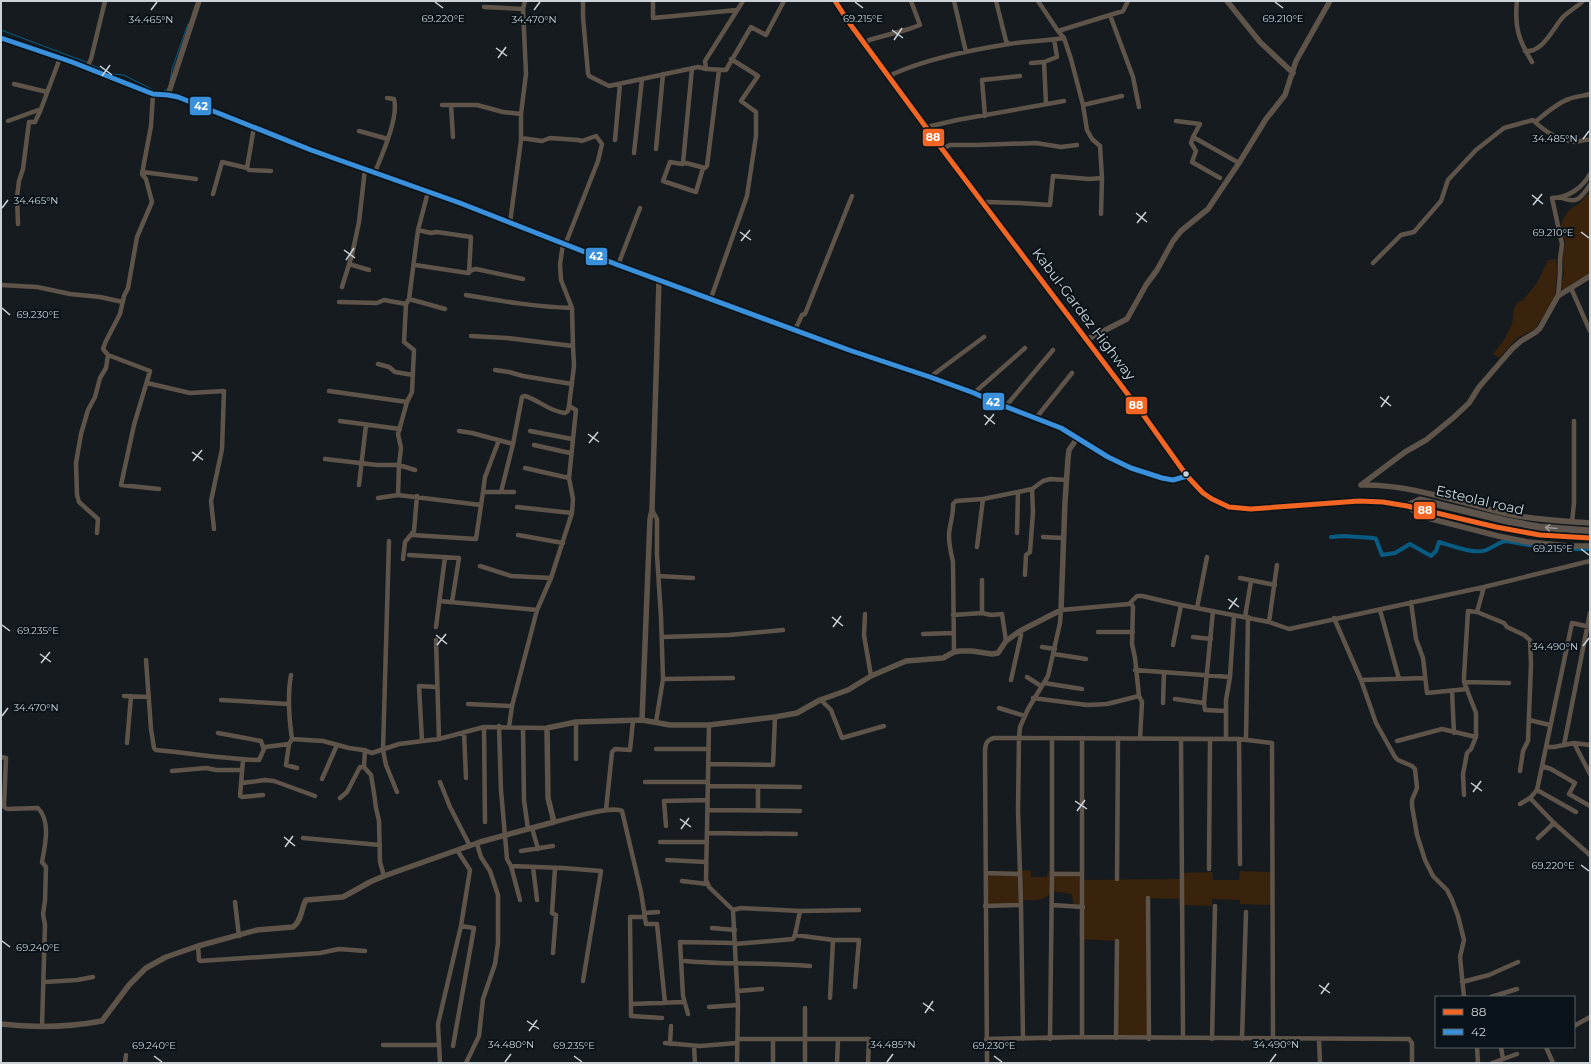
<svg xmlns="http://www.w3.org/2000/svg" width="1591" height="1064" font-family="Montserrat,sans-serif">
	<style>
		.green { fill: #39230c }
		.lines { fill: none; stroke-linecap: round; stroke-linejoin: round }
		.stream { stroke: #085c84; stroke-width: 1 }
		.canal { stroke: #085c84; stroke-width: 4 }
		.minor { stroke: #5f544a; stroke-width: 4.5 }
		.tertiary { stroke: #5f544a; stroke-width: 5.5 }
		.trunk { stroke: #5c544d; stroke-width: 7 }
		.bus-1-casing { stroke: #091319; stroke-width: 8 }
		.bus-2-casing { stroke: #091319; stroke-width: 8 }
		.bus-1 { stroke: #f26522; stroke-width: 5 }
		.bus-2 { stroke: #3a90db; stroke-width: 5 }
		.oneway { stroke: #9a9a99 }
		.ticks { fill: none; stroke: #ccd3d8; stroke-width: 1.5 }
		.bus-dot { fill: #ccd3d8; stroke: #091319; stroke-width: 1.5 }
		.labels { text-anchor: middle; stroke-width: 4; stroke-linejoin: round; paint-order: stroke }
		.street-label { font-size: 14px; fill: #ccd3d8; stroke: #091319 }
		.ticks-label { font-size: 10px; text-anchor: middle; fill: #ccd3d8; stroke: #091319; stroke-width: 4; stroke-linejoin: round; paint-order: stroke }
		.line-badge { stroke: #091319; stroke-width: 1.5 }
		.badge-label { font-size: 11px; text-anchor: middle; font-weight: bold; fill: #fff }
	</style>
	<rect width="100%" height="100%" fill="#161b1f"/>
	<path class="green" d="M1590,192V273L1560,291L1564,273L1562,257L1565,242L1560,229L1563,219L1570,209L1577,205Z
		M1556,259L1557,272L1555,298L1535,329L1517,338L1499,358L1493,354L1504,340L1512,324L1514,308L1517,303L1523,300L1537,283L1548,260Z
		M1031,870V877H1047L1048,871L1079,872L1080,880L1181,879V873L1212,872L1213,880H1239L1240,871L1271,872V905L1240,904V900L1212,899V906L1179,905V899L1148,898L1149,1039L1116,1038L1117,941L1079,939L1080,905L1073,904L1072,894L1051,891C1046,903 1031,900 1019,900V906H985L986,873Z"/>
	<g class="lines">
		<path class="stream" d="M1,30L86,62
			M92,65L112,74L124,75L157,92
			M170,82L172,69L188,24
			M162,92L168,89"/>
		<path class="canal" d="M1331,537L1344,536L1373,538L1376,539L1382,555L1395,553L1410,544L1431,556L1436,551L1439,542C1450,545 1475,555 1486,550C1493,548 1498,542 1506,541L1552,549H1590"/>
		<path class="minor" d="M583,1V17L588,73L589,76L609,86L698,67L706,69L726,70L751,27L766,35L784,1
			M653,1V18L737,10
			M954,1L966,52
			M996,1L1006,41L1009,44
			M1038,1L1058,31L1064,38L1071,59L1083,105L1087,130L1092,139L1100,146L1102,178L1101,214
			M1517,1C1514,27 1519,41 1532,62
			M484,7L523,9
			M1110,15L1133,77L1139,107
			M1058,31L1123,11L1128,1
			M866,44L869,40L909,29L920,25L911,1
			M1525,51C1543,53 1553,28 1563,17C1569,11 1577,7 1583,1
			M1044,62L1046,104
			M1031,63L1044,62L1057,57L1054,39
			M87,67L91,59L105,1
			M706,69L705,61L743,1
			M891,79L893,74C929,58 970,50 1009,44C1027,41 1045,41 1064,38
			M14,84L47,92
			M442,105H477L503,112L521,114
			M451,105L453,137
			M1083,105L1122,96
			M985,116L982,80L1020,76
			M8,121L41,109L60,58
			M1176,121L1200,124L1193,137L1239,163
			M1535,122C1545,114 1557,103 1569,99C1576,96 1584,96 1590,94
			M927,127L957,120L1064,101
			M359,131L388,139
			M1193,137L1191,143L1196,151L1192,162L1220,178
			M521,138L542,141L550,138L578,140L582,141L596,136L602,144L598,161L565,245
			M615,140L620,84
			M656,149L663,74
			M942,149L950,145H977L1036,143L1061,147L1077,145
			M634,153L642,79
			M683,163L692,68
			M247,168L254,127
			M703,168L696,192L663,181L670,162L682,164L686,163L705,168L707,166L719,70
			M143,172L196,179
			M375,172C382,155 399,117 394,99L387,98
			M428,192L418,230L409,299L406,304L404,342L414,350L412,392L407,402L398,434L401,448L399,465L398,495L481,505
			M213,194L222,162L247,168L249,170L271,171
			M1562,198C1577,204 1581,198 1590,185
			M983,204L986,202L1020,203L1050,205L1053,176L1089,179L1102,178
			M510,223L521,140V114L526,74L523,9L525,1
			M18,224L17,197L19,181L23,169L29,122H35L41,109
			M418,230L431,233L437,232L471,237L469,273
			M1373,263L1401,235L1414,232L1441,201L1448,180L1476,150L1504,128L1533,120C1544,131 1558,140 1575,142C1580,142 1584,139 1590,140
			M349,264L369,270
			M415,265L468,273L472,270L476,269L523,279
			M618,265L640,208
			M1,285L37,287L70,294L100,297L123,302
			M342,287L352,255L359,222L365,169
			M1571,288L1590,331
			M466,295C501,301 536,307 572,308
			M1558,296L1560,274V259L1562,244L1552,198C1568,198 1582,188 1590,174
			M711,298L747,196L756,136V112L741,101L758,76L731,59
			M409,299L445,309
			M339,302L377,303L384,300L406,304
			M795,330L802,315L805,314L852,196
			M471,336L507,338L573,346
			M108,355L150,371L134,425L121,485L159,489
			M378,364L389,367L395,372L413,375
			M495,370L509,372L523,376L572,384
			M930,377L984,337
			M147,383L190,393L224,391L222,449L211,501L214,529
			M329,391L407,402
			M974,393L1025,348
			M1006,406L1053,350
			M1036,418L1072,373
			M340,421L400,429
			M459,431L472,433L513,444
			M530,431L572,439
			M534,445L570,453
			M325,459L377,465H399L415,470
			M525,468L569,478
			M359,485L366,425
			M483,492L485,477L499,440
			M501,492L513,444L522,397L525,396C539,400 550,412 565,413L568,411L569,406
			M378,498L398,495
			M517,507L572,513
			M652,510L657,519V555L661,617L663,679L656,722
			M1572,522L1574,503V421
			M97,533L98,519L79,502L77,495L76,463L81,434L88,410L95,397L100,378L106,368L108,355L103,349L106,341L120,314L124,296L128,288L137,237L152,202L146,179L142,174L151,126L153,94
			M1017,533L1018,492
			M412,535L476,539L483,492H514
			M518,535L563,543
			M1043,537L1064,538
			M389,541L383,750L386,765L397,792
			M977,547L983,499
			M409,555L459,558L452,602
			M403,559L405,542L414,531L417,496
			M480,566L511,576L551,578
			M1025,575L1026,555L1030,552L1033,512L1032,489
			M659,576L693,578
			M1240,578L1275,585
			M982,580V613
			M439,601L537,610
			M1411,602L1416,639L1423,658L1427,693L1467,689
			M1131,603L1133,607L1132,644L1135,658L1139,696L1142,702L1140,739
			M1197,608L1207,557
			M1380,610L1399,679
			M1213,611L1204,703L1205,710L1226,711
			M1477,612L1484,587
			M865,614L864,635L871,676
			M953,615L982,613L991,615L1002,614L1006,641
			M1245,617L1251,581
			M1334,618L1361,680L1376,723L1395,757L1398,760L1412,766L1415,769L1417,788L1412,800V806L1417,835L1425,860L1433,876L1447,890L1452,900L1458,916L1464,940L1460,957L1464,997
			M1269,622L1277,565
			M436,627L445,557
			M1098,632H1133
			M923,634L953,633
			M662,637L729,635L783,630
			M1193,637L1211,639
			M436,640L439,739
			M1173,645L1181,605
			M1042,647L1055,649
			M954,652L953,562C951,553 949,545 949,536C949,525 954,515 953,504L956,501L983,499L1018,492L1032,489L1043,481L1050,479L1067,480
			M1054,654L1086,659
			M146,660L151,729L154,748L156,750C190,753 225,759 259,760L265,747L289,744L292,739C289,718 287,697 291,675
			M1135,670L1230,677
			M1027,677L1041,686
			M663,679L733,678
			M1011,680L1021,635L1020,631
			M1361,680L1425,678
			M1464,682L1509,683
			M1044,683L1082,689
			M1452,691L1454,733
			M124,696L149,697
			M1033,698L1087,705L1107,704L1139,696
			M1175,699L1204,703
			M221,700L288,704
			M821,700L831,710L842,738L884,726
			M1163,703L1164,672
			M468,704L512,706
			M999,708L1025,716
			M1529,720L1550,725
			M576,722V759
			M709,725L706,880L709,887L733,910L738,1005L737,1063
			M499,726L501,790L507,859L511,866L520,900
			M484,727L485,822
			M509,727L512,706L537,610L551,578L572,513L573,499L569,478L576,410L569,406L574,366L573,346L572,308L561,280L560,264L563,244
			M523,728L524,800L528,829
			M464,732L466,778
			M218,733L261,741L263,747H265
			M1082,738V1037
			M292,739L323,741L349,748L363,750L372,753L399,744L439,739L484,727L547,728
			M1181,739L1183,1038
			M1226,739V700L1230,677L1234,615
			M1239,739L1240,864
			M1246,739L1248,617
			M422,741L419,686L437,687
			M1397,741L1442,729L1476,737
			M127,743L131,696
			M1574,743L1590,774
			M289,744L286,765L297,768
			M1564,745L1590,613
			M1546,747H1554L1574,743L1590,745
			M656,749H709
			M1,757L6,758L4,807L7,809L38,808C51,821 45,846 42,862L46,867L45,901L43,914L45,925L42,1026
			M243,760L240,796L242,797L263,795
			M709,764L773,765L775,717
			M1542,766L1551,769L1575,783L1569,794L1590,806
			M364,767L371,775L374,793L376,808L379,821L380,862L384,876
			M172,771L206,768L216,770H242
			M322,779L337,745
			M440,782L450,807L470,846
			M645,782H708
			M242,783L265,780L274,781L315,796
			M708,786L800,787
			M1537,790L1576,812
			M1464,795L1463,774L1467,753L1471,749L1476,737V713L1464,682V676L1468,611L1477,612L1504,623L1507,627L1524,635L1530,640L1531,664L1528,741L1523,751L1520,771
			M340,798L347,792L360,767H364L365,750
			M1530,798L1554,823L1590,855
			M1520,804L1530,798L1537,790L1572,623L1590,627
			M606,810L612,752L615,749L630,750L633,721
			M708,810L800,811
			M758,810V787
			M554,822C568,819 611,805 622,811L641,892L646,924H657L665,1003
			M666,826L664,801L708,800
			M532,828L538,849
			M707,833L796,834
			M303,838L380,845
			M1538,838L1554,823
			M660,842H707
			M521,851L553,846
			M667,860L706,862
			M511,866L563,868L601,871L583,981
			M533,867L537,900
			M1209,869L1210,739
			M986,873L1020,874
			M1052,874H1081
			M1117,879L1118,738
			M682,881L707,884
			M1148,898L1149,1039
			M235,902L239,936
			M1052,905L1083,907
			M985,906L1021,905
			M733,910L741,908L800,911L859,910
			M645,913L658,912
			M645,917H630L631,1016L662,1018
			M712,928L735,930
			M795,935L800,911
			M735,944L793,939L795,935L833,940H859L855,987
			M198,946L199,960L200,961L320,953L339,949L365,951
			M553,953L556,915L552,913L555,868
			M685,961C727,965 768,962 810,966
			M44,982L77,980L93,977
			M1462,982L1489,975L1518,962
			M738,991L762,989
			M1491,997L1517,989
			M830,998L833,940
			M631,1004L684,1002
			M709,1007L738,1005
			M688,1014L683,996L680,942L735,943
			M1574,1026L1590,1017
			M1116,1038L1117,941
			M738,1039H869L868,1063
			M773,1039V1063
			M986,1039L1082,1037L1409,1039L1412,1043V1063
			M1023,1039L1021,905L1018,810L1019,738L1020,727L1028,709L1048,676L1060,623L1061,610L1129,604L1137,596H1142L1181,605L1269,622L1289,629L1484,587L1590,561
			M1050,1039L1052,874V739
			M1212,1039L1215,906
			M1242,1039L1246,912
			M1319,1039L1320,1063
			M665,1043L700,1046L737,1043
			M670,1044L671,1026
			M383,1045H438
			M453,1046L474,928L461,926
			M694,1046L695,1063
			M1477,1047L1478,1063
			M1501,1047L1503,1059
			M1546,1047L1553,1063
			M125,1063L126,1055
			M440,1063L438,1024L461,926L470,870L457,850
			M466,1063L479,1036L483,999L495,964L498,943V895L490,871L481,857L477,844
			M805,1063V1008
			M837,1063L838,1039
			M987,1063L985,752C985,745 986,740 994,738L1239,739L1272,743L1273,1039
			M1492,1063L1517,1054"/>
		<path class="tertiary" d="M1227,1L1260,42L1293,73
			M1,38L72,62L153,94L168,95L178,97L311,150L460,203L618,265L849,350L930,377L974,393L991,401L1061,428L1108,457L1131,468L1162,478L1173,480L1187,476
			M168,95L199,1
			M1086,340L1127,319L1146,285L1157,270L1173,241L1181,231L1208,209L1239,163L1266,119L1285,95L1296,61L1330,1
			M1361,485L1405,452L1426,440L1454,417L1469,403L1479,387L1512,349L1521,341L1536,332L1540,328L1558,296L1590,276
			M1361,485C1411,484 1460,503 1508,514C1535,520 1563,521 1590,523
			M1409,507L1420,516L1498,536L1528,542L1569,546H1590
			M642,720L650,519L652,510L659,280
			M1,1024C34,1028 69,1027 102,1021L129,985L146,968L166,957L198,946L257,930L293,927C302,921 301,908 306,900L343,897L370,882L384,876L480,842L554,822L548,798L547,728L576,722L642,720L670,725H709L775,717L797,713L820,700L848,690L871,676L906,661L943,658L954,652L960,651H972L992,654L998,653L1006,641L1020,631L1061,610L1065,502L1068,458L1069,450L1078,437"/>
		<path class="trunk" d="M835,1L850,24L942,149L1142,413L1187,476L1203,493L1212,499L1229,507L1251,509L1359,501L1383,502L1407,506L1496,527L1540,535L1590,538
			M1407,506L1420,500L1507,521L1539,527L1590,531"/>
		<defs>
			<path id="bus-1" d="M835,1L850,24L942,149L1142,413L1187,476L1203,493L1212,499L1229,507L1251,509L1359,501L1383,502L1407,506L1496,527L1540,535L1590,538"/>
			<path id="bus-2" d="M1,38L72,62L153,94L168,95L178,97L311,150L460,203L618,265L849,350L930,377L974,393L991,401L1061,428L1108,457L1131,468L1162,478L1173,480L1187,476"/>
		</defs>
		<use href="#bus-1" class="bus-1-casing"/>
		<use href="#bus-2" class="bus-2-casing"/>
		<use href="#bus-1" class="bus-1"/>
		<use href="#bus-2" class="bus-2"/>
	</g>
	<defs><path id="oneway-shaft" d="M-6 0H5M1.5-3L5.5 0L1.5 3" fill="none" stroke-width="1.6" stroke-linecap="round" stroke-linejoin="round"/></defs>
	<use class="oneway" href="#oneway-shaft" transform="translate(1551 528) rotate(-175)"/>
	<path class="ticks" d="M435,2L443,8M855,2L863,8M1275,2L1283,8M151,10L157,2M534,10L540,2M892,30L903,38M894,40L902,28M496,48L507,56M498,58L506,47M100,66L112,75M102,76L110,65M1583,139L1589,131M1532,195L1543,204M1533,205L1542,194M2,208L8,200M1136,213L1147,222M1137,223L1146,212M740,232L751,240M1581,232L1589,238M741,241L750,230M344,250L355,258M346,260L354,248M2,308L10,315M1380,397L1391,406M1381,407L1389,396M984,415L995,424M985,425L994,414M588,434L599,442M589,443L598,432M192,452L203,460M193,461L202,450M1581,549L1589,555M1228,599L1239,607M1229,609L1237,598M832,617L843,626M2,625L10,631M833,627L841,616M436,635L447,644M437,645L446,634M1583,646L1589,638M40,654L51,662M41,663L50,652M2,716L8,708M1471,783L1482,791M1473,792L1481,781M1075,801L1087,809M1077,811L1085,800M680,819L691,827M681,829L689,818M284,837L295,846M285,847L293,836M1581,865L1589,871M2,941L10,947M1319,985L1330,993M1321,994L1329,983M923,1003L934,1011M925,1013L933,1001M527,1021L539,1029M529,1031L537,1020M154,1056L162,1062M574,1056L582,1062M994,1056L1002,1062M505,1062L511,1054M887,1062L893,1054M1270,1062L1276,1054"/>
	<circle class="bus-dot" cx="1186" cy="474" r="3.5"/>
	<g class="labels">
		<g class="street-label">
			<text transform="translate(1084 314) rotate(53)" y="5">Kabul-Gardez Highway</text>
			<text transform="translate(1480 500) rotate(13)" y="5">Esteolal road</text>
		</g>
	</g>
	<g class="ticks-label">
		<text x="863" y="22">69.215°E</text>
		<text x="1283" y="22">69.210°E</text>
		<text x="443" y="22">69.220°E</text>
		<text x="151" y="23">34.465°N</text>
		<text x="534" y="23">34.470°N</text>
		<text x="1555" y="142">34.485°N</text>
		<text x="36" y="204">34.465°N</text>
		<text x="1553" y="236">69.210°E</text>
		<text x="38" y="318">69.230°E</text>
		<text x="1553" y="552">69.215°E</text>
		<text x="38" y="634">69.235°E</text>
		<text x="1555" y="650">34.490°N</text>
		<text x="36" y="711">34.470°N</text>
		<text x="1553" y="869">69.220°E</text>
		<text x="38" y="951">69.240°E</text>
		<text x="511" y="1048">34.480°N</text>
		<text x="893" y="1048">34.485°N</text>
		<text x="1276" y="1048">34.490°N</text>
		<text x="154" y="1049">69.240°E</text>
		<text x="574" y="1049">69.235°E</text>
		<text x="994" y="1049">69.230°E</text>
	</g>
	<g class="line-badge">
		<rect x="189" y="96" width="23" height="20" rx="4" fill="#3a90db"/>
		<rect x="922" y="128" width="23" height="19" rx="4" fill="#f26522"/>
		<rect x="585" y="247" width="23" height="19" rx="4" fill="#3a90db"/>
		<rect x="982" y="392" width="23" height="19" rx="4" fill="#3a90db"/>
		<rect x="1125" y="396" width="23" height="19" rx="4" fill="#f26522"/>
		<rect x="1413" y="501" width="23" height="19" rx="4" fill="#f26522"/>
	</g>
	<g class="badge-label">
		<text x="201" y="110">42</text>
		<text x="933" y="141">88</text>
		<text x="596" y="260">42</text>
		<text x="993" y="406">42</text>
		<text x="1136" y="409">88</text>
		<text x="1425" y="514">88</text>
	</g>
	<rect width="1591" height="1064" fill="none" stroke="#ccd3d8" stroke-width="4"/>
	<rect x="1435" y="996" width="140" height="52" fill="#091319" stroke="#576065"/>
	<rect x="1443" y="1009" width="20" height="6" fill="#f26522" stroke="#576065"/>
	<text x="1471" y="1016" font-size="12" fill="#ccd3d8">88</text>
	<rect x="1443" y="1029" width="20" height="6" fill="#3a90db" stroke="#576065"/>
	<text x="1471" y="1036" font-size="12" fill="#ccd3d8">42</text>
</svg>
